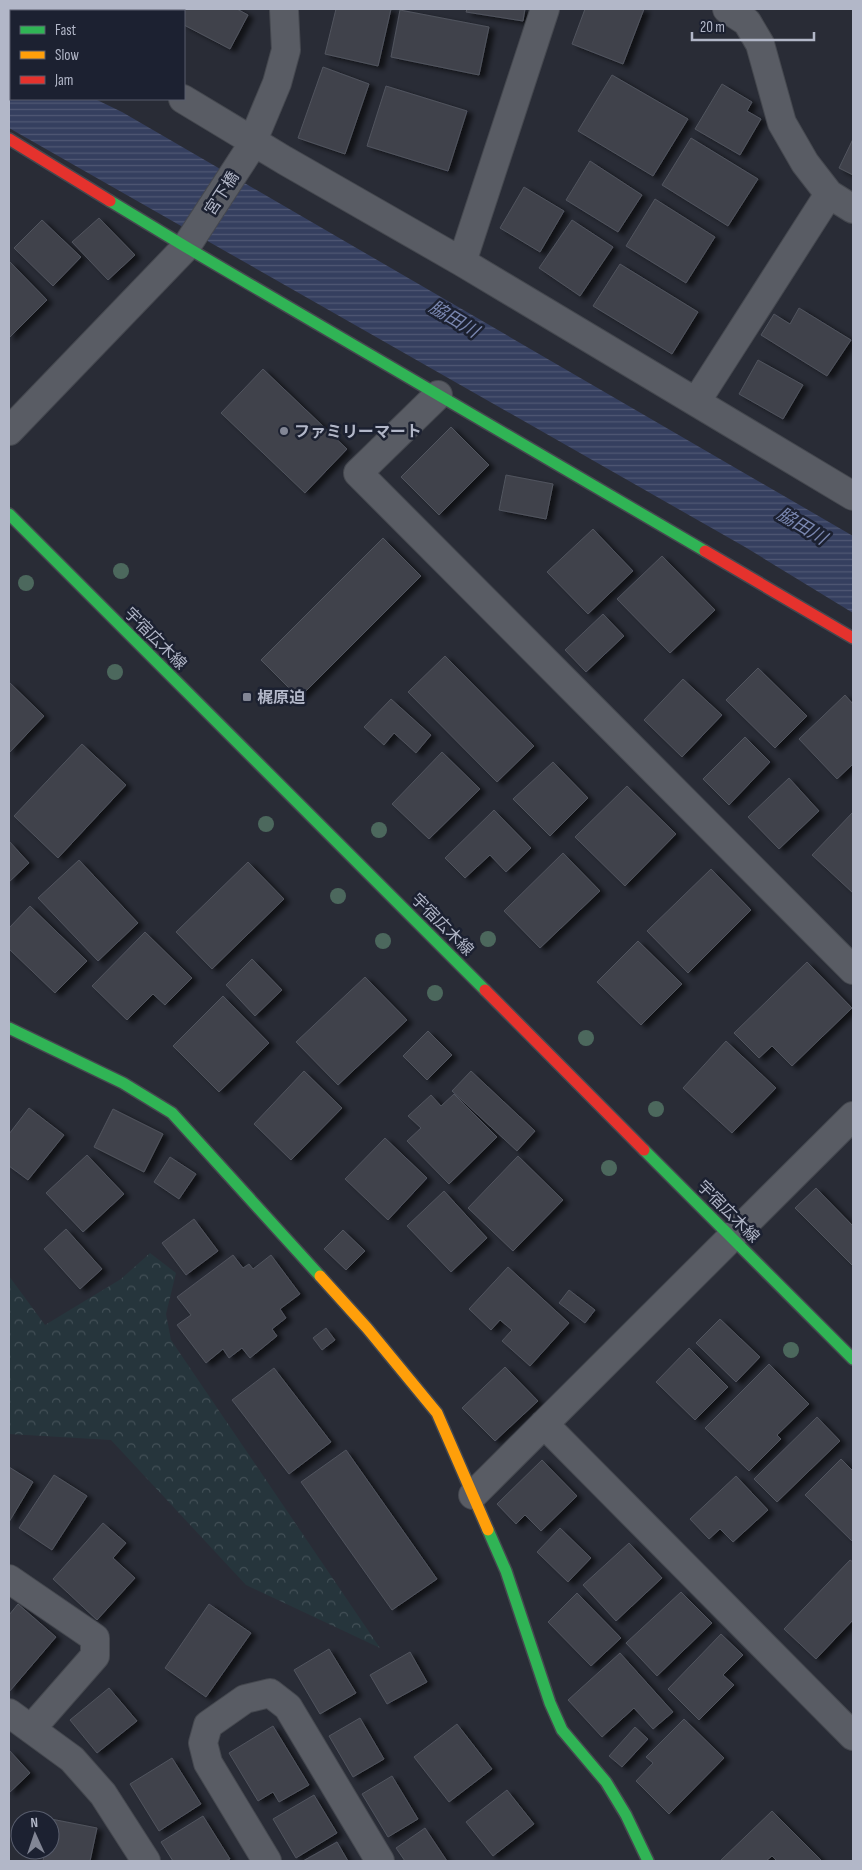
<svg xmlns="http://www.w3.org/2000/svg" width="862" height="1870" font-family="'Sofia Sans Condensed','Noto Sans JP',sans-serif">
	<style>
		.forest { fill: url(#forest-crowns) }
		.water { fill: url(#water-rules) }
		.building { fill: #40434c; stroke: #51545e; filter: url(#shadow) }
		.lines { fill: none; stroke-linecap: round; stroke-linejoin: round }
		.street-casing { stroke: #45484f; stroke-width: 30 }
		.fast-casing { stroke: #45484f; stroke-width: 14 }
		.slow-casing { stroke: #45484f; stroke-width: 14 }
		.jam-casing { stroke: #45484f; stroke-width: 14 }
		.street { stroke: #595c64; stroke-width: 28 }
		.fast { stroke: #30b455; stroke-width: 11 }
		.slow { stroke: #ff9f0a; stroke-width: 11 }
		.jam { stroke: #e5322d; stroke-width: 11 }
		.tree { fill: #4c685d }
		.poi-dot { fill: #828695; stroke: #1c2131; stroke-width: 2 }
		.labels { text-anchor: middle; stroke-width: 5; stroke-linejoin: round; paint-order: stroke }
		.street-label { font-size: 16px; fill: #b2b7c8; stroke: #1c2131 }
		.poi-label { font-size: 16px; font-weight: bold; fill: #b2b7c8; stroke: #1c2131; text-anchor: start }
		.water-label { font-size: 18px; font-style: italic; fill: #7a87b0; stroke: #1c2131 }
	</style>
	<defs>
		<pattern id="forest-crowns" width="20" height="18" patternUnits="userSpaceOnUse" patternTransform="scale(1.25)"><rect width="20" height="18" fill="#26353c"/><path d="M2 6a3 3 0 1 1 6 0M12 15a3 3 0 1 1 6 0" fill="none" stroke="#435057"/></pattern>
		<pattern id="water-rules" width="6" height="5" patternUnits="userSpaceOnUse" patternTransform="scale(1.25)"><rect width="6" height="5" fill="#353f5f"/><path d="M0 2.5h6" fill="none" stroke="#505874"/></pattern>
		<filter id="shadow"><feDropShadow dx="5.5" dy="3" stdDeviation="2.5" flood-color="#0009"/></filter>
	</defs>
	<rect width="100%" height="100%" fill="#292c36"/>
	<path class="forest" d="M150,1253L176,1273L166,1314L171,1340L380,1648L246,1585L111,1440L9,1434V1276L45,1325L121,1279Z"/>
	<path class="water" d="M9,57L11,58V99H95L122,112L853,536V613L745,547L9,128Z"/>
	<path class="building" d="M151,9H237L248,15L230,49L184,25V11H156Z
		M336,9H391L378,66L325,54Z
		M467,9H525L523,21L466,12Z
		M585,9H644L623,64L572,44Z
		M400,10L489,27L479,75L391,57Z
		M323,67L369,84L345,154L298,138Z
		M612,75L688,119L653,176L578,131Z
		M722,84L752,102L747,111L761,119L740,155L695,129Z
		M386,86L467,111L448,171L367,146Z
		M691,138L758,179L728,226L662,185Z
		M853,139V175L839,168Z
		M590,161L642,195L618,232L566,200Z
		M524,187L564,211L540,252L500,228Z
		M655,199L715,237L686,283L626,246Z
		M99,218L135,255L108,280L72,242Z
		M42,220L81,257L53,286L14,248Z
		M572,220L613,247L580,296L539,268Z
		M9,261L47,300L9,338Z
		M620,264L698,312L672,354L593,306Z
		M799,308L851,340L827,376L761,335L774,314L790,324Z
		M758,360L803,385L783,419L739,394Z
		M263,369L347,449L305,493L221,413Z
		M451,427L489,465L439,515L401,477Z
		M506,475L553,484L546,519L499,510Z
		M593,529L633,571L588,614L547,572Z
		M383,538L421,576L299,698L261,660Z
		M662,556L715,610L670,653L617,599Z
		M603,614L624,636L586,672L565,650Z
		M445,656L534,746L497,782L408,692Z
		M758,668L807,716L775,748L726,700Z
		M683,679L722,715L682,757L644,720Z
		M9,682L44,716L9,753Z
		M845,695L853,704V764L837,779L799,739Z
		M391,699L431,735L416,753L394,733L384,745L364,727Z
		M745,737L770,762L729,805L703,779Z
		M82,744L126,785L58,858L14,816Z
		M442,752L480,789L429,839L392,804Z
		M553,762L588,798L550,836L513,799Z
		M789,778L819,811L779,849L748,817Z
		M627,786L676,834L625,886L575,837Z
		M494,810L531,848L506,872L490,855L465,878L445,858Z
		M853,812V893L812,855Z
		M9,841L29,863L9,882Z
		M563,853L600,891L540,948L504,911Z
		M79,860L138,923L98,961L38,898Z
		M248,862L284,899L212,969L176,932Z
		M711,869L751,910L688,973L647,931Z
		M30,906L87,961L55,993L9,949V928Z
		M145,932L192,978L165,1005L153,994L127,1020L92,986Z
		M638,941L682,984L641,1025L597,982Z
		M252,959L282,990L255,1016L226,985Z
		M807,962L852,1008L792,1066L772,1046L759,1058L734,1033Z
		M365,977L407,1020L338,1085L296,1042Z
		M223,996L269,1043L219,1092L173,1046Z
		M428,1031L452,1055L427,1080L403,1056Z
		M726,1041L776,1088L732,1133L683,1088Z
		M304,1071L342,1108L291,1160L254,1124Z
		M471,1071L535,1131L517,1151L452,1091Z
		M454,1094L497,1137L449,1184L407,1141L421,1128L408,1116L431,1095L441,1106Z
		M29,1108L64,1135L28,1180L9,1166V1134Z
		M113,1109L163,1134L144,1172L94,1147Z
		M385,1138L427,1178L388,1220L345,1179Z
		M87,1155L124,1194L83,1232L46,1193Z
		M518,1156L563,1200L513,1251L468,1208Z
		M170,1157L196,1174L179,1199L154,1182Z
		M816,1188L853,1226V1266L795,1208Z
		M444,1191L487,1238L451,1272L407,1226Z
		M194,1219L218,1251L186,1275L162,1243Z
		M66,1229L102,1269L80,1289L44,1249Z
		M343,1230L365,1251L346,1270L324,1249Z
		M233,1255L243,1268L249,1264L253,1269L271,1255L300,1294L280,1309L286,1318L272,1329L277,1336L250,1358L242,1348L229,1358L223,1349L206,1363L177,1325L191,1315L177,1297Z
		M508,1267L569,1323L530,1366L502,1341L512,1330L500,1320L491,1330L469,1309Z
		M569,1290L595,1310L585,1323L559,1303Z
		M720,1319L760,1357L736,1382L696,1343Z
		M326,1328L335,1340L322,1350L313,1338Z
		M689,1348L728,1387L695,1420L656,1382Z
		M769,1364L809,1404L777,1435L781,1439L749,1471L705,1428Z
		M505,1367L538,1401L495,1441L462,1408Z
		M274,1368L331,1442L289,1474L232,1400Z
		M817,1417L840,1441L777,1502L754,1479Z
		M346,1450L437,1579L392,1610L301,1482Z
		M841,1459L853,1471V1542L805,1495Z
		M542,1460L577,1496L541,1531L525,1515L516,1524L497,1504Z
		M9,1467L33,1482L9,1522Z
		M54,1475L87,1496L52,1550L19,1528Z
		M736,1476L768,1510L733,1542L720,1529L709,1539L690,1519Z
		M103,1523L126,1543L113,1558L135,1578L97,1620L53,1579Z
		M560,1528L591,1558L568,1582L537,1552Z
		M629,1543L662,1578L616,1621L583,1585Z
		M850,1560L853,1562V1620L816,1659L784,1629Z
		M681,1592L712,1623L657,1676L626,1643Z
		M577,1593L621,1638L591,1666L548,1622Z
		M18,1604L56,1637L9,1692V1615Z
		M209,1604L251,1633L206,1697L165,1668Z
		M721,1634L743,1655L723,1675L734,1685L699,1720L668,1689Z
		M329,1649L356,1693L320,1714L294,1670Z
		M410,1652L427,1682L387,1704L370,1675Z
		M620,1653L673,1712L653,1729L634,1708L602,1737L568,1700Z
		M109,1688L137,1721L97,1753L70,1720Z
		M360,1718L384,1759L353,1777L329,1736Z
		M684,1719L724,1758L669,1814L636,1781L653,1763L646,1757Z
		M457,1724L492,1769L449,1802L414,1757Z
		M273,1726L309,1785L279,1802L273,1792L258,1801L229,1753Z
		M635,1727L648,1739L622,1767L609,1756Z
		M9,1750L30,1773L9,1793Z
		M172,1758L201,1804L159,1831L130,1784Z
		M392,1776L418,1819L388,1837L362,1794Z
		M507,1790L534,1824L493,1856L466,1822Z
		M314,1795L337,1833L296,1858L273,1819Z
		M772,1811L822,1861H777L772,1856L766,1861H720Z
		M203,1816L230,1859L225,1861H173L161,1842Z
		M51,1819L97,1828L90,1861H43L45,1850H50Z
		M425,1828L447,1861H405L396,1848Z
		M337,1842L348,1861H303Z"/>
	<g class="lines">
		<defs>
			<path id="street" d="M14,9L20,11
				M727,9L747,22L760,44L782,123L805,163L829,194L853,209
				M183,99L284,160L462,262L853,496
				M462,262L545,9
				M438,395L358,473L853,970
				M696,402L829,194
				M9,431L186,247L193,236L249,150L277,83L286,50L284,9
				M544,1424L853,1736
				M473,1495L853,1116
				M9,1579L95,1638V1656L31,1729
				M9,1713L72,1759L103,1794L146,1861
				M267,1861L208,1763L203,1743L208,1725L245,1699L270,1693L288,1707L380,1861"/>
			<path id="fast" d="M110,201L186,247L705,551
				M9,514L485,990
				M9,1028L123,1083L172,1113L320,1276
				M644,1150L853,1359
				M488,1530L506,1571L550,1703L562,1730L606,1782L626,1815L648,1861"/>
			<path id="slow" d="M320,1276L367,1328L437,1413L488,1530"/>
			<path id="jam" d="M9,139L110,201
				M705,551L853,638
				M485,990L644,1150"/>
		</defs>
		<use href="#street" class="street-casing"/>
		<use href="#fast" class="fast-casing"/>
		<use href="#slow" class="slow-casing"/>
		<use href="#jam" class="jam-casing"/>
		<use href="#street" class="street"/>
		<use href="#fast" class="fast"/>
		<use href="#slow" class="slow"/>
		<use href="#jam" class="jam"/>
	</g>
	<g class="tree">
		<circle cx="121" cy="571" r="8"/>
		<circle cx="26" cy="583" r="8"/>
		<circle cx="115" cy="672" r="8"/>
		<circle cx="266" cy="824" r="8"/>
		<circle cx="379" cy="830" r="8"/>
		<circle cx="338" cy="896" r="8"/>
		<circle cx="488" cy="939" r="8"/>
		<circle cx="383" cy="941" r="8"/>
		<circle cx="435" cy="993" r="8"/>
		<circle cx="586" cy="1038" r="8"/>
		<circle cx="656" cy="1109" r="8"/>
		<circle cx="609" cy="1168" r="8"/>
		<circle cx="791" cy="1350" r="8"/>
	</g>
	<g class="poi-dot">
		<circle cx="284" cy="431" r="5"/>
		<rect x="242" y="692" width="10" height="10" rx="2.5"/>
	</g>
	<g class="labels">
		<g class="street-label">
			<text transform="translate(221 193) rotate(-57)" y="6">宮下橋</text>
			<text transform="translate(156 638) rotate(45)" y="6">宇宿広木線</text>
			<text transform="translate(443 924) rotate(45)" y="6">宇宿広木線</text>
			<text transform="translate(729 1211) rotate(45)" y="6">宇宿広木線</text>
		</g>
		<g class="poi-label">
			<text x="294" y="437">ファミリーマート</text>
			<text x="257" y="703">梶原迫</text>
		</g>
		<g class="water-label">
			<text transform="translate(454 319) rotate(31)" y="6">脇田川</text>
			<text transform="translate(802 526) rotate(31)" y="6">脇田川</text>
		</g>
	</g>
	<rect width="862" height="1870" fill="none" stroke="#b2b7c8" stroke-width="20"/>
	<rect x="10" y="10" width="175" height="90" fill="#1c2131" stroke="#585d6d"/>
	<rect x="20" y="26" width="25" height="8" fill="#30b455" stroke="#585d6d"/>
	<text x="55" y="35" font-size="15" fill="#b2b7c8">Fast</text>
	<rect x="20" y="51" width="25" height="8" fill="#ff9f0a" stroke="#585d6d"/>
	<text x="55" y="60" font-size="15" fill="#b2b7c8">Slow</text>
	<rect x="20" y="76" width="25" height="8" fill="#e5322d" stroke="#585d6d"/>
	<text x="55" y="85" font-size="15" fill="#b2b7c8">Jam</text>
	<g transform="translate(35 1835) rotate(357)"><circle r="24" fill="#1c2131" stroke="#585d6d"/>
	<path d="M0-4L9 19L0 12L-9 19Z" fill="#828695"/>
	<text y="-8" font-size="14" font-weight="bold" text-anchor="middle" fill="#b2b7c8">N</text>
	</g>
	<path d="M692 32v8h122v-8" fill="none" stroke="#b2b7c8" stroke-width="2.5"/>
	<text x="700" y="32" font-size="15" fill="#b2b7c8" stroke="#1c2131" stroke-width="4" paint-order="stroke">20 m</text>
</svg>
